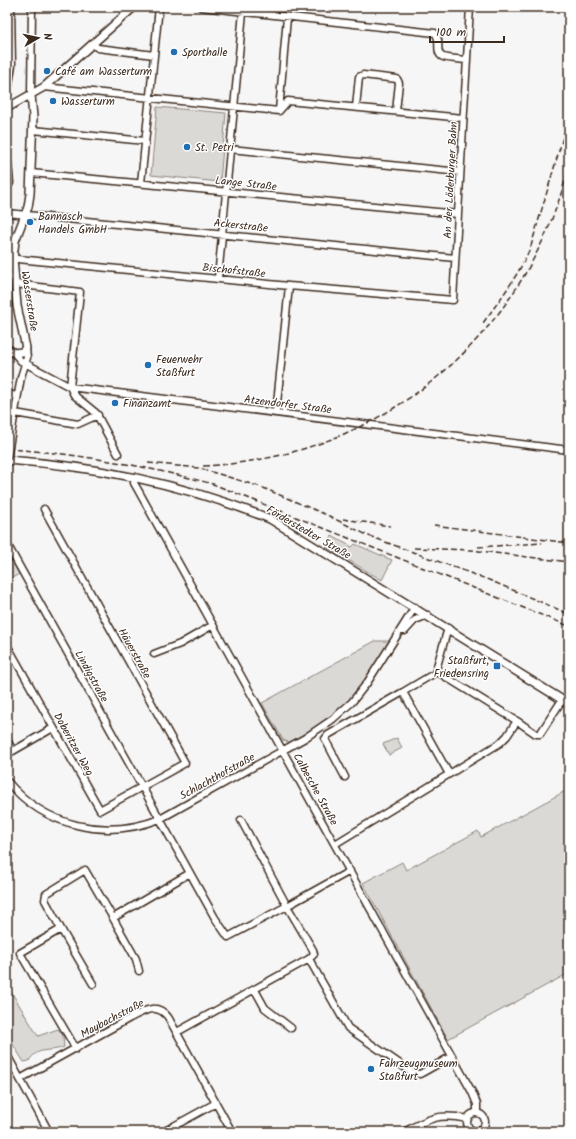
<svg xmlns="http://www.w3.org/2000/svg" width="576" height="1139" font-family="Kalam,sans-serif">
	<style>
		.green { fill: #dbd9d6; stroke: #8b827a }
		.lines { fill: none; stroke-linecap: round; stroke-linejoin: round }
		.minor-casing { stroke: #3b2a1e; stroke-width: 9 }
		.major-casing { stroke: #3b2a1e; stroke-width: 10 }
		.minor { stroke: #fff; stroke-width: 6 }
		.major { stroke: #fff; stroke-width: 7 }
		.rail { stroke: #3b2a1e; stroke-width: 1.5; stroke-dasharray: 6 3; stroke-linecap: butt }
		.minor-bridge-casing { stroke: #3b2a1e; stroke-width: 9; stroke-linecap: butt }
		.minor-bridge { stroke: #fff; stroke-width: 6 }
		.poi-dot { fill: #1f6fb2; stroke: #fff; stroke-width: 1.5 }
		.labels { text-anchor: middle; stroke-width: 3; stroke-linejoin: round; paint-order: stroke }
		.poi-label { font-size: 11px; fill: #3b2a1e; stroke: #fff; text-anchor: start }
		.street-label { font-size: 11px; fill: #3b2a1e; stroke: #fff }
	</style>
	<rect width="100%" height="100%" fill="#f7f6f6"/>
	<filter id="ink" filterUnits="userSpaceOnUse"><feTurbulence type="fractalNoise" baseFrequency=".025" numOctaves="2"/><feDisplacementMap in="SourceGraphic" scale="8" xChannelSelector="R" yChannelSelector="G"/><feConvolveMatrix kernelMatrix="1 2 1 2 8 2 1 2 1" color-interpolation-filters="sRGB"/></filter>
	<g filter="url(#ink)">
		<path class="green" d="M157,107L226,113L220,182L151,175Z
			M332,536L352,547L355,544L392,560L382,580L326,547Z
			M7,553L19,574L7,581Z
			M375,641H389C362,688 340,717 291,743L283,740L262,703Z
			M397,738L402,748L389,755L383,744Z
			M569,789V973L448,1039L363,883L402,862L406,870L478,831L481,837Z
			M7,985L38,1036L58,1029L63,1035L64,1047C49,1053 38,1046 29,1061L24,1062L7,1035Z"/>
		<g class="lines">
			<defs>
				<path id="minor" d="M201,7L435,33C442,39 434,53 443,57C450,59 459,59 467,60
					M92,44L98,48L154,55
					M44,87L279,111
					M31,95L32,7
					M7,97L12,65L11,7
					M356,107L359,77L363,75L397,79L399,83L396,111
					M279,111L288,101L463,118
					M279,111L287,17
					M33,130L145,141
					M230,149L460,172
					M7,154L10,183L7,188
					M31,173L458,214
					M141,183L159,7
					M7,213L455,258
					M7,236C8,247 6,257 18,259L289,286L453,300L470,7
					M7,277H14
					M218,278L243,12
					M15,284L80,292L70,387L74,395L96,413L118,454
					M14,353L21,361L70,387L569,450
					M7,394L17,396
					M15,413L78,424L98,415
					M276,413L289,286
					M11,435L21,377L27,358L26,348
					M135,477L134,483L138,490L472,1092L477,1104V1113
					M7,544L215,918L228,937L287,906L241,820
					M401,631H405L415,620L428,615
					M7,645L100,810L185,763L44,509
					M154,654L180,644L213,625
					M436,671L517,721
					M403,692L435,673L448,628
					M7,740L13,751L53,728
					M345,777L325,739L328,735L403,692L449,774
					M7,781C45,827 105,840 160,819L305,738L333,719L352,702L367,683L415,607
					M335,844L500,743L507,736L517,721L536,734H540L562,700
					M350,871L287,906L313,950L314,954L309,959L348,1028L413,1073L420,1074L452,1056
					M113,918L136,959L139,971
					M61,929L93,984
					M255,990L265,1008L291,1028
					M177,1032L309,959
					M76,1049L20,953L61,929L45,900L46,894L85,870L113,918L190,873
					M7,1055L49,1132
					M20,1079L130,1018C144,1011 156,1002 168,1017L232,1132
					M467 1122a9 9 0 1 1 18 0a9 9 0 1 1-18 0Z
					M163,1132L216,1103
					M404,1132C429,1118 439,1113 468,1119"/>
				<path id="major" d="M7,108L44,87L134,7
					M7,348L14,353L22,352L26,348L17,306L13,258L15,241L28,207L30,194L33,117L31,95
					M7,460C97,466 186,485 270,519L569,704"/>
			</defs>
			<use href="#minor" class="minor-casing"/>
			<use href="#major" class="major-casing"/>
			<use href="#minor" class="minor"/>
			<use href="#major" class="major"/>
			<path class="rail" d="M483,323C501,298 519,275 531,246L569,117
				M7,449C77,453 146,466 213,484L569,626
				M148,463L199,468L261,487L329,516L369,536L489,580L569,614
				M203,466C381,458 526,338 569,166
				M343,519L390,526
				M434,525L569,543
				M478,547L542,543
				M414,548L471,550L569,562"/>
			<defs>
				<path id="minor-bridge" d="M7,459L11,435"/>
			</defs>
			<use href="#minor-bridge" class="minor-bridge-casing"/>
			<use href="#minor-bridge" class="minor-bridge"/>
		</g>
	</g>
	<g class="poi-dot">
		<circle cx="174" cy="52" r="4"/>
		<circle cx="47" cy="71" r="4"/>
		<circle cx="53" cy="101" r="4"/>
		<circle cx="187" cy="147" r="4"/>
		<circle cx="30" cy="222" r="4"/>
		<circle cx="148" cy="365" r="4"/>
		<circle cx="115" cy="403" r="4"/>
		<rect x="493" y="662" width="8" height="8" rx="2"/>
		<circle cx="371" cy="1069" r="4"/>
	</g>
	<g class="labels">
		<g class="poi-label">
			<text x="182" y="56">Sporthalle</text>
			<text x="55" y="75">Café am Wasserturm</text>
			<text x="61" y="105">Wasserturm</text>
			<text x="195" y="151">St. Petri</text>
			<text x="38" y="220">Bannasch<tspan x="38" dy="13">Handels GmbH</tspan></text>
			<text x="156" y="363">Feuerwehr<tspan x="156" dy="13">Staßfurt</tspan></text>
			<text x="123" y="407">Finanzamt</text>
			<text x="489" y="664" text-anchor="end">Staßfurt,<tspan x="489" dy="13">Friedensring</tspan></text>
			<text x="379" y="1067">Fahrzeugmuseum<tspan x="379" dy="13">Staßfurt</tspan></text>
		</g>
		<g class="street-label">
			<text transform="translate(450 180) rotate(-87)" y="4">An der Löderburger Bahn</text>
			<text transform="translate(246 183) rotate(6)" y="4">Lange Straße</text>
			<text transform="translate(241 225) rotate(6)" y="4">Ackerstraße</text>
			<text transform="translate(234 270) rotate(6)" y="4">Bischofstraße</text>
			<text transform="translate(30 301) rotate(81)" y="4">Wasserstraße</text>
			<text transform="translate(288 404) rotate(7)" y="4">Atzendorfer Straße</text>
			<text transform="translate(309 532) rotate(30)" y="4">Förderstedter Straße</text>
			<text transform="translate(135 653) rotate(61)" y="4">Häuerstraße</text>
			<text transform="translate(92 676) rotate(61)" y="4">Lindigstraße</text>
			<text transform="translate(74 744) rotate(61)" y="4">Doberitzer Weg</text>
			<text transform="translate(217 776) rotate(-29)" y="4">Schlachthofstraße</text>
			<text transform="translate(316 789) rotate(61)" y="4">Calbesche Straße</text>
			<text transform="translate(112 1018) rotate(-28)" y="4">Maybachstraße</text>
		</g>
	</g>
	<rect width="576" height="1139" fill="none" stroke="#fff" stroke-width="24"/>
	<rect x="12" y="12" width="552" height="1115" fill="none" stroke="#3b2a1e" stroke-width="1.5" filter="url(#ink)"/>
	<g transform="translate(38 38) rotate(81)" stroke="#ffffff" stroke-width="3" paint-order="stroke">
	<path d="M0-3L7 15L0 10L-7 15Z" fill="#3b2a1e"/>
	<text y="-6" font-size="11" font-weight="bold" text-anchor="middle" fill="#3b2a1e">N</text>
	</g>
	<path d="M430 36v6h74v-6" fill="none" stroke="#3b2a1e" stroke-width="2"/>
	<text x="436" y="36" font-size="12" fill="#3b2a1e" stroke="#ffffff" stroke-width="3" paint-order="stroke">100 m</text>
</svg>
